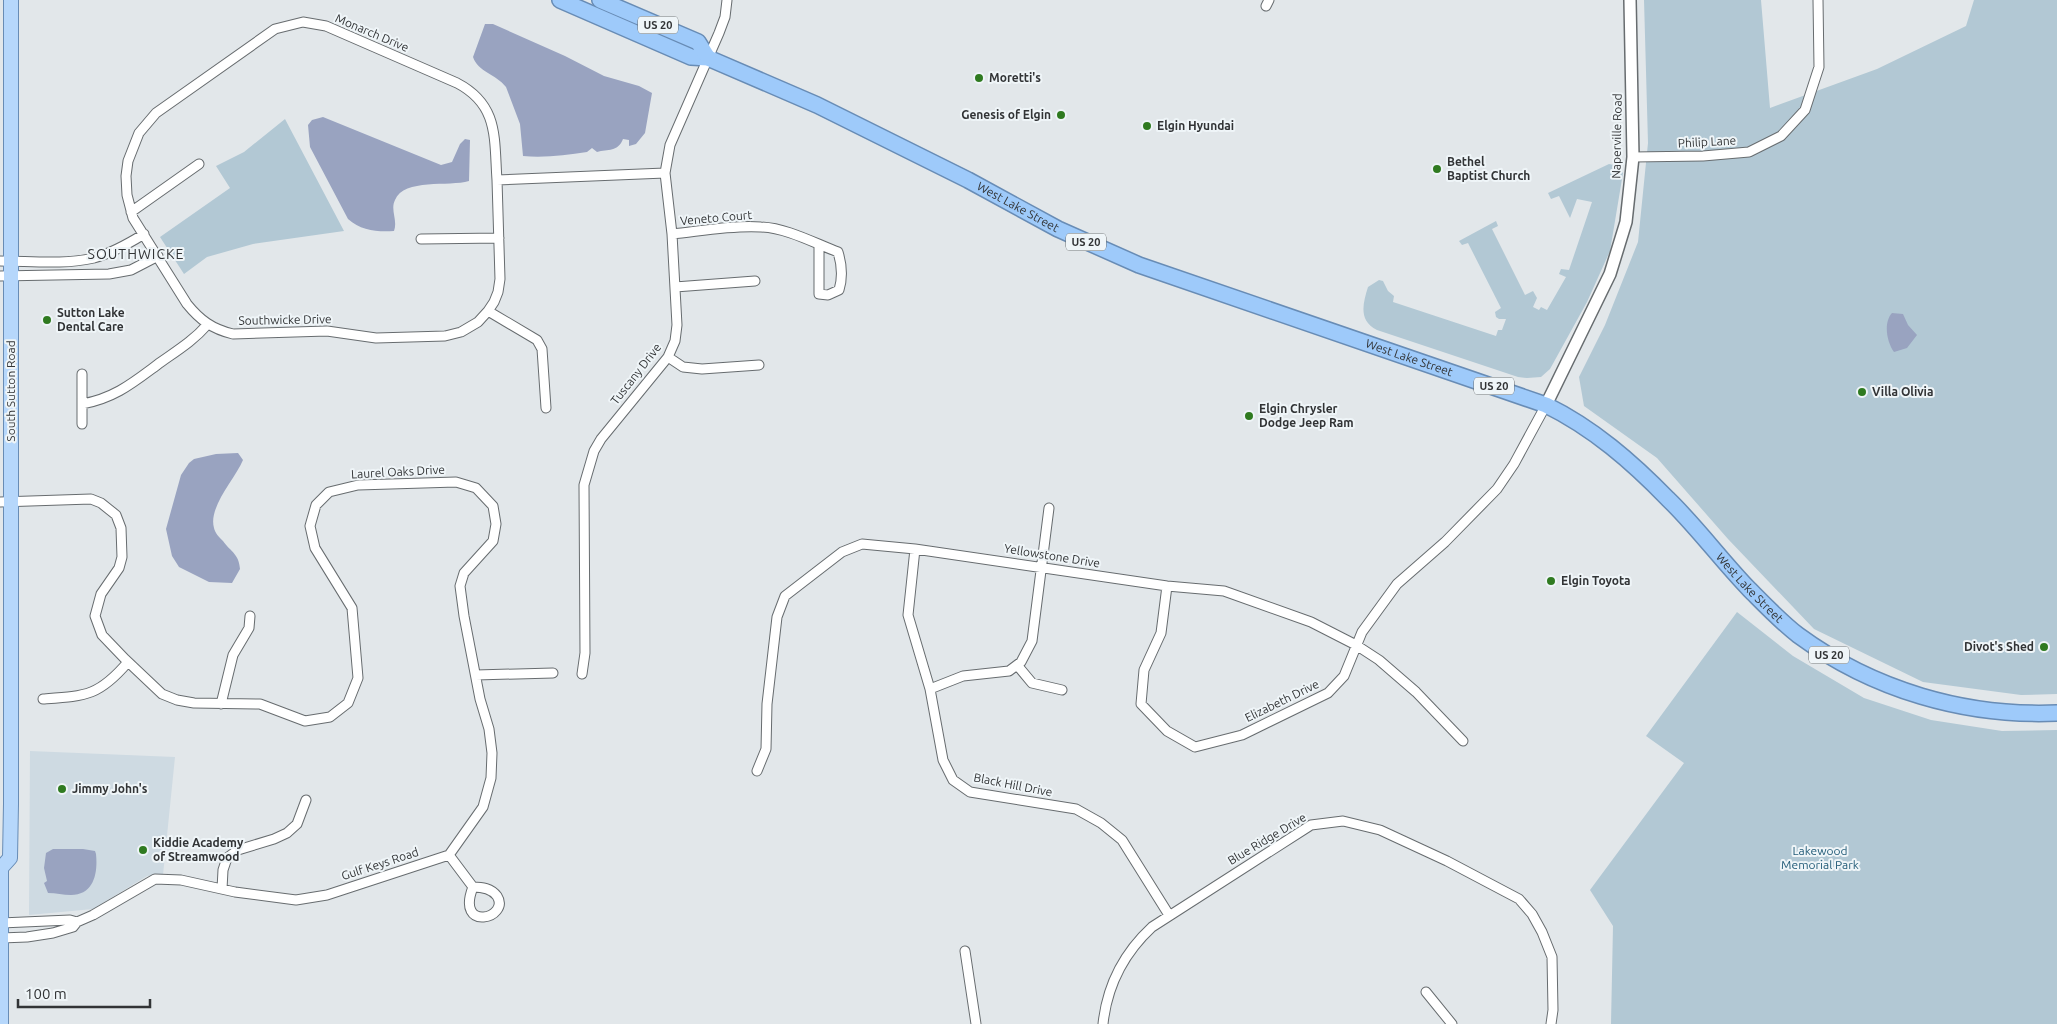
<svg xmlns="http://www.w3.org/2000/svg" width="2057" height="1024" font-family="Ubuntu,sans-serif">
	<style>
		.built { fill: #cedae2 }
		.green { fill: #b2c8d4 }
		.water { fill: #99a3c0 }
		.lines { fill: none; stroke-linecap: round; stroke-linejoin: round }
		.minor-casing { stroke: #676c6f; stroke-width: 11 }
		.tertiary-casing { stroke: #676c6f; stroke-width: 14 }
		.primary-casing { stroke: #688cb5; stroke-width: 16 }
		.trunk-casing { stroke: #688cb5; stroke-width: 18 }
		.minor { stroke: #fff; stroke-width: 9 }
		.tertiary { stroke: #fff; stroke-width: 11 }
		.primary { stroke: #b6d7fb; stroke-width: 14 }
		.trunk { stroke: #9ecafa; stroke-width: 15 }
		.poi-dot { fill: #2f7a20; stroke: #eff5f8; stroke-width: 2 }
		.labels { text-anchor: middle; stroke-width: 4; stroke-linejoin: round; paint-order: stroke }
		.shield { fill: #eff5f8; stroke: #6b6e70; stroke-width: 1 }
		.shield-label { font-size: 11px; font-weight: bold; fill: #323436 }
		.street-label { font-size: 12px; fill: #323436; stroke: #eff5f8 }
		.poi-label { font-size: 12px; font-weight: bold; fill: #323436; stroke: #eff5f8; text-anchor: start }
		.park-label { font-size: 12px; fill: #235c78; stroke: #eff5f8 }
		.neighbourhood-label { font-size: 14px; letter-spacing: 1px; fill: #323436; stroke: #eff5f8 }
	</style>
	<rect width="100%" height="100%" fill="#e2e7ea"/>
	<path class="built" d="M30,751L175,757L163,875L147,876L93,909L29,915Z"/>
	<path class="green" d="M1644,0H1761L1770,108L1877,69L1966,26L1974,0H2057V694L2021,695L1923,682L1814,629L1728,539L1657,458L1584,406L1579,377L1605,325L1638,242L1648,143Z
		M285,119L344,231L253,244L207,257L184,274L160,237L230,188L216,166L244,152Z
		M1609,164L1618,166L1623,173L1610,251L1587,302L1550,369L1541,377L1527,378L1518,377L1377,330C1358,321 1363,303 1368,287L1379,280L1383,281L1388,291L1394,296L1393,302L1496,336L1498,330H1502L1506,319H1499L1496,317L1495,312L1501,308L1468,243L1462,245L1459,241L1496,221L1498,226L1492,229L1525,295L1533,291L1537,298L1533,307L1539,310L1541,307L1547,310L1566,277L1559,274L1561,269L1569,270L1592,202L1577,199L1570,218L1559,196L1551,199L1548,193Z
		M1737,612L1793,656L1864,698L1931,720L2002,731L2057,730V1024H1611L1613,926L1590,890L1684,763L1646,736Z"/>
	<path class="water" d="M485,24H493L565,56L604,76L639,86L652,93L645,133L636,144L629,146V140L623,139C618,152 608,149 597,152L592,148L587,152C566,155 545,158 523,156L520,124L506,87C496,74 478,72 473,57Z
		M323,117L441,165L452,162L460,144L465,139L470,140L469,181C449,187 404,178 395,200C390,210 398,220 394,231C378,232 361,231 348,219L310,147L308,125L312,120Z
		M1892,313L1903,314L1908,325L1917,335L1907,348L1894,352C1887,342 1883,323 1892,313Z
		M238,453L243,460C235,479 208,507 214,528C215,533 219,537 223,541C231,552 239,554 240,569L232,583L209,582L179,567L172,556L166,529L181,475L189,463L194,459L216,454Z
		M83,849L95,851L96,854C98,873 94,895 71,895C63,895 56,893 48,893L44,883L47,881L44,868L46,853L53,849Z"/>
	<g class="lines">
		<defs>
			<path id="minor" d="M1266,6L1269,0
				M1633,157L1703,156L1749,152L1781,136L1805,110L1819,67L1818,0
				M497,180L500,279L498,292L494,302L488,311L478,322L461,332L445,336L376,338L327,331L233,334C212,329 200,320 187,304L133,218L127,195L126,176L128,161L139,133L156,113L275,29L303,22L326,26L457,83C499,105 494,138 497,180L665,173
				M131,212L199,164
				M672,234C701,231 732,225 761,227C787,228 814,243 838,252C842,265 843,277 839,290L828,295L819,294V245
				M421,239L499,238
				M0,261C30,261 64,265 94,258C112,253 128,244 144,234
				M0,276L109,274L131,270L158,256
				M675,287L755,281
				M488,311L537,340L542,349L546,408
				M668,357L683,367L702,369L759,365
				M82,374V404
				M82,424V404C116,398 135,381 161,362C178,350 194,340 207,325
				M0,502L91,499L101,503L116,515L121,528L122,557L119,568L101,594L95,616L102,635L125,659L162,694L177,700L194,703L260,704L305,721L330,717L348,703L358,678L352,608L315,548L310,526L316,505L329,492L358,485L456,482L476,488L493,506L496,524L493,541L464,573L460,586L464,616L480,699L489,729L492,753L491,778L483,807L449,855L327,895L296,900L235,892L181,880L155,879L93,915L77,922L73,927L53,933L27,937L1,938
				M915,549L908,615L930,689L943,760L953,780L970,792L1076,809L1101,823L1122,840L1169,915
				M1167,586L1161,633L1144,670L1141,704L1167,731L1195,747L1242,735L1328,693L1344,676L1362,632L1397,584L1445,542L1497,489L1514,464L1546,405
				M1017,665L1032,683L1062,690
				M582,674L585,653L584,485L594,451L601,439L668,357L675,341L677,325L672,234L665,173L670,145L719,33L725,17L727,0
				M476,675L553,673
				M930,689L963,676L1009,671L1021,662L1032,641L1049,508
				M43,699C86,696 99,696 128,662
				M221,704L233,655L249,628L250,616
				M757,771L766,749L767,704L777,617L785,596L842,552L862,544L915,549L1167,586L1224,591L1311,622L1356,645L1379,660L1416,692L1463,741
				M449,855L473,887C482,887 491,888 497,896C511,918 455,933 473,887
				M222,889L223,870L227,858L238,850L274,839L287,833L297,824L306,800
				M1,923L70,920L77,922
				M965,951L976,1024
				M1426,992L1452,1024
				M1103,1024C1107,986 1124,953 1152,927L1311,825L1343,821L1380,830L1447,861L1519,899L1532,914L1542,932L1552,957L1553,1010L1551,1024"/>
			<path id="tertiary" d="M1546,405L1610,274L1626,222L1633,157L1630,0"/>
			<path id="primary" d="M1,1024V868L10,858L11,804V0"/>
			<g id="trunk">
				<path id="s1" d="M560,0L691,57L708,58L817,105L968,180L1058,229L1139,265L1546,405C1593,428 1632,462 1668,499C1697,527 1721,560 1749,589C1764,604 1781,622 1798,635C1873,690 1965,717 2057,713"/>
				<path d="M600,0L698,42L708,58"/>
			</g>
		</defs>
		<use href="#minor" class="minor-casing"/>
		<use href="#tertiary" class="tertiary-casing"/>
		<use href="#primary" class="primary-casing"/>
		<use href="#trunk" class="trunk-casing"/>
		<use href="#minor" class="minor"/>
		<use href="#tertiary" class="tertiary"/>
		<use href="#primary" class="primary"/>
		<use href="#trunk" class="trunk"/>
	</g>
	<g class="poi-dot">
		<circle cx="979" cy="78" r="5"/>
		<circle cx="1061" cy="115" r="5"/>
		<circle cx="1147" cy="126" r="5"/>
		<circle cx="1437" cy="169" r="5"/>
		<circle cx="47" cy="320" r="5"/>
		<circle cx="1862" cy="392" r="5"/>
		<circle cx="1249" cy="416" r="5"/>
		<circle cx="1551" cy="581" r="5"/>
		<circle cx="2044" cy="647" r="5"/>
		<circle cx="62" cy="789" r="5"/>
		<circle cx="143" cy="850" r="5"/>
	</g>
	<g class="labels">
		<g class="shield">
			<rect x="638" y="16.5" width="40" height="17" rx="4"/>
			<rect x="1066" y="233.5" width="40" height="17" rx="4"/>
			<rect x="1474" y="377.5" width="40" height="17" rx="4"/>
			<rect x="1809" y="646.5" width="40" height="17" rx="4"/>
		</g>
		<g class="shield-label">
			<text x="658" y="29">US 20</text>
			<text x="1086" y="246">US 20</text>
			<text x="1494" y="390">US 20</text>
			<text x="1829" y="659">US 20</text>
		</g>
		<g class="street-label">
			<text transform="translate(372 33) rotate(23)" y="4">Monarch Drive</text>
			<text transform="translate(1617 136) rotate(-89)" y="4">Naperville Road</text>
			<text transform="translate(1707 142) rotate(-3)" y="4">Philip Lane</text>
			<text dy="4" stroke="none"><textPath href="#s1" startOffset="504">West Lake Street</textPath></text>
			<text transform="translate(716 218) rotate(-5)" y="4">Veneto Court</text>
			<text transform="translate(285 320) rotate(-1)" y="4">Southwicke Drive</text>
			<text dy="4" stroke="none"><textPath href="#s1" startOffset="924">West Lake Street</textPath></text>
			<text transform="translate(636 374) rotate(-52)" y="4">Tuscany Drive</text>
			<text transform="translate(11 391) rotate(-90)" y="4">South Sutton Road</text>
			<text transform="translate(398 472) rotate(-3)" y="4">Laurel Oaks Drive</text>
			<text transform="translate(1052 556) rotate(9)" y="4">Yellowstone Drive</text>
			<text dy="4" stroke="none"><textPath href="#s1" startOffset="1344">West Lake Street</textPath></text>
			<text transform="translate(1282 701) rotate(-26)" y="4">Elizabeth Drive</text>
			<text transform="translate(1013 785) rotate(11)" y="4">Black Hill Drive</text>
			<text transform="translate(1267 839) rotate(-31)" y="4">Blue Ridge Drive</text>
			<text transform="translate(380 864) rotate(-18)" y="4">Gulf Keys Road</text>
		</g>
		<g class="poi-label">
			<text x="989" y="82">Moretti's</text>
			<text x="1051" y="119" text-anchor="end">Genesis of Elgin</text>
			<text x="1157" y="130">Elgin Hyundai</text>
			<text x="1447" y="166">Bethel<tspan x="1447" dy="14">Baptist Church</tspan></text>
			<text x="57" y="317">Sutton Lake<tspan x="57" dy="14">Dental Care</tspan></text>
			<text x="1872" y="396">Villa Olivia</text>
			<text x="1259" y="413">Elgin Chrysler<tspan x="1259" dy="14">Dodge Jeep Ram</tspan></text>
			<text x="1561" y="585">Elgin Toyota</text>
			<text x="2034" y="651" text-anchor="end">Divot's Shed</text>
			<text x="72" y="793">Jimmy John's</text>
			<text x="153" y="847">Kiddie Academy<tspan x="153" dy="14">of Streamwood</tspan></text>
		</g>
		<g class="park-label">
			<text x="1820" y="855">Lakewood<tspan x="1820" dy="14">Memorial Park</tspan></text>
		</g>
		<g class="neighbourhood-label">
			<text x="136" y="259">SOUTHWICKE</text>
		</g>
	</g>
	<path d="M18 999v8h132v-8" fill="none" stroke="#323436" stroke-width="2.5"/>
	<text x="25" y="999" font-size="15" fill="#323436" stroke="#eff5f8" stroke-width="4" paint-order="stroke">100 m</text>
</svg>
